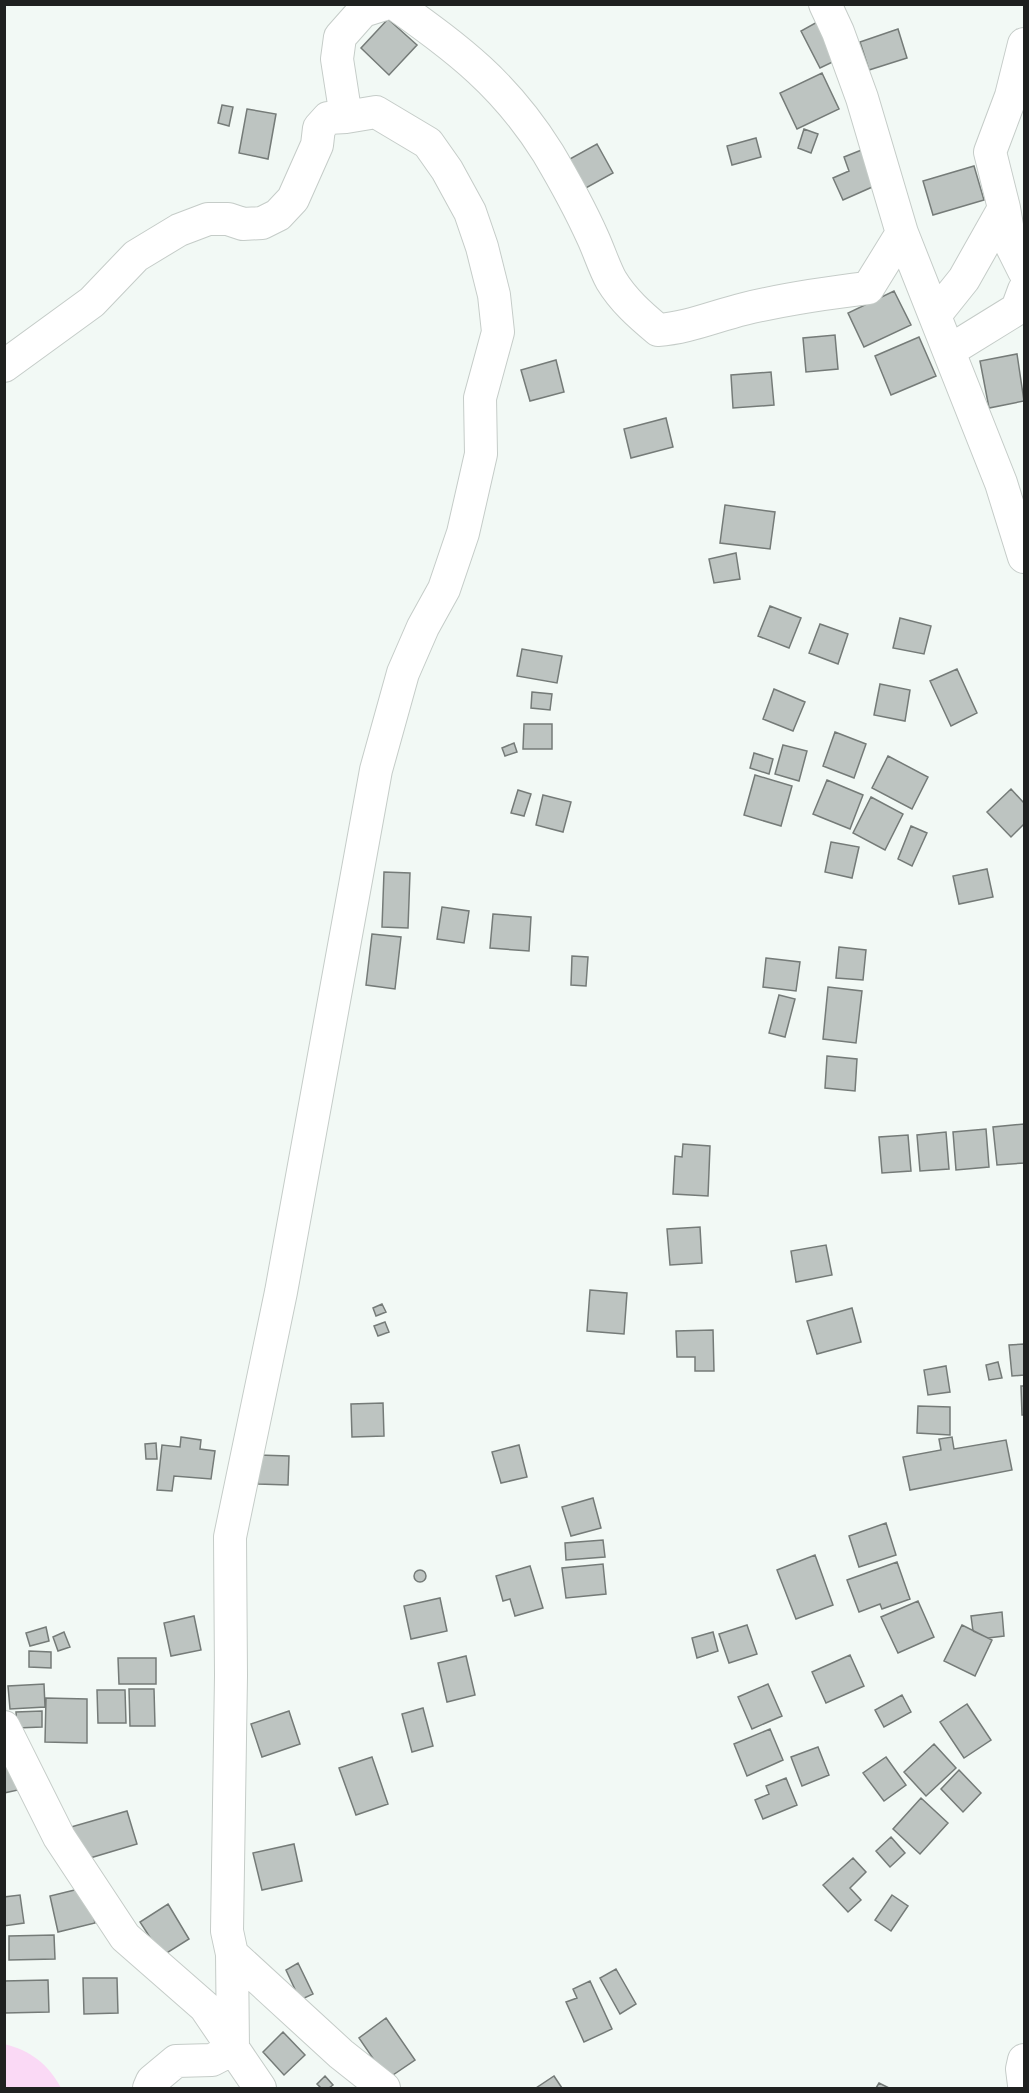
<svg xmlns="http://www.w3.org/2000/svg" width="1029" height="2093" font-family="Inter,sans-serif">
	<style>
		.green { fill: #fad9f5 }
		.building { fill: #bdc4c1; stroke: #757b78; stroke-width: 1.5 }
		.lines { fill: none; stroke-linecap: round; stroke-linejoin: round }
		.minor-casing { stroke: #c5ccc8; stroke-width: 34 }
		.minor { stroke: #fff; stroke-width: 32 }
	</style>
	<rect width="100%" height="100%" fill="#f2f9f5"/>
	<path class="green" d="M4,2044C30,2050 48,2064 61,2088H5Z"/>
	<path class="building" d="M388,19L417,45L389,75L361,48Z
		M819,21L839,59L820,68L801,31Z
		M898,29L907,58L869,70L860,42Z
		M822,73L839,109L797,129L780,93Z
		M222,105L233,107L229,126L218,123Z
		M247,109L276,114L268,159L239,153Z
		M804,129L818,134L811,153L798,148Z
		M756,138L761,157L732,165L727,146Z
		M597,144L613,173L584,189L568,160Z
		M864,149L879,184L843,200L833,178L849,171L844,157Z
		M974,166L984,200L933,215L923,181Z
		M894,291L911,325L864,347L848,313Z
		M835,335L838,369L806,372L803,338Z
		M919,337L936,376L891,395L875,356Z
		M1017,354L1024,401L989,408L980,361Z
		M556,360L564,392L530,401L521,370Z
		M771,372L774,405L733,408L731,375Z
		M666,418L673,447L631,458L624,429Z
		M725,505L775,512L770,549L720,543Z
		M736,553L740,579L714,583L709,559Z
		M770,606L801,618L789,648L758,636Z
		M900,618L931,626L924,654L893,648Z
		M820,624L848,634L838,664L809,653Z
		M522,649L562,656L557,683L517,676Z
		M957,669L977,713L951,726L930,681Z
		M880,684L910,690L905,721L874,715Z
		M774,689L805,702L793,731L763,719Z
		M532,692L552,694L550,710L531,708Z
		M524,724H552V749H523Z
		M835,732L866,744L854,778L823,766Z
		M514,743L517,752L505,756L502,748Z
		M783,745L807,751L799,781L775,774Z
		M754,753L773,759L769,774L750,768Z
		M888,756L928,777L912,809L872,788Z
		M755,775L792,786L781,826L744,815Z
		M827,780L863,795L850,829L813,814Z
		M1011,789L1024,803V824L1011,837L987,812Z
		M518,790L531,794L524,816L511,813Z
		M543,795L571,802L563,832L536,825Z
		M871,797L903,814L885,850L853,833Z
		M911,826L927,833L912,866L898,859Z
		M831,842L859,847L852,878L825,872Z
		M987,869L993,897L959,904L953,876Z
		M384,872L410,873L408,928L382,927Z
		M442,907L469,911L464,943L437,939Z
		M493,914L531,917L529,951L490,948Z
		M372,934L401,937L395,989L366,985Z
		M839,947L866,950L863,980L836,978Z
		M572,956L588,957L586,986L571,985Z
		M766,958L800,962L796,991L763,987Z
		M828,987L862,991L856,1043L823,1039Z
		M779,995L795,999L785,1037L769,1033Z
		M827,1056L857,1059L855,1091L825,1088Z
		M1024,1124V1163L997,1165L993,1127Z
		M986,1129L989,1167L956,1170L953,1132Z
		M946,1132L949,1169L920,1171L917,1135Z
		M908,1135L911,1171L882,1173L879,1137Z
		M683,1144L710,1146L708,1196L673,1194L675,1156L682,1157Z
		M700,1227L702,1263L670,1265L667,1229Z
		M826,1245L832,1275L796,1282L791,1251Z
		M590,1290L627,1293L624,1334L587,1331Z
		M382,1304L386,1312L376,1316L373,1308Z
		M852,1308L861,1342L817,1354L807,1321Z
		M385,1322L389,1332L378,1336L374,1326Z
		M713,1330L714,1371H695V1357H677L676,1331Z
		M1024,1344V1375L1012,1376L1009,1345Z
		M998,1362L1002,1378L989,1380L986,1365Z
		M946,1366L950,1392L928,1395L924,1370Z
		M1021,1386H1024V1415H1022Z
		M383,1403L384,1436L352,1437L351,1404Z
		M918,1406L950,1407V1435L917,1433Z
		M181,1437L201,1440L200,1449L215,1451L211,1479L174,1476L172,1491L157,1490L162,1445L180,1447Z
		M952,1437L954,1449L1006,1440L1012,1470L910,1490L903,1457L941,1450L939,1439Z
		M156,1443L157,1459H146L145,1444Z
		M519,1445L527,1477L501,1483L492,1452Z
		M258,1455L289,1456L288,1485L258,1484Z
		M593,1498L601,1528L571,1536L562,1507Z
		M886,1523L896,1555L859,1567L849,1536Z
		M603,1540L605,1557L566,1560L565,1543Z
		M815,1555L833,1605L796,1619L777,1570Z
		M897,1562L910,1599L882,1609L880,1604L859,1612L847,1580Z
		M603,1564L606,1594L566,1598L562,1568Z
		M530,1566L543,1608L515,1616L510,1599L503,1601L496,1576Z
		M414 1576a6 6 0 1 1 12 0a6 6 0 1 1-12 0Z
		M440,1598L447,1631L411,1639L404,1606Z
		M918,1601L934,1637L898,1653L881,1617Z
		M1002,1612L1004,1636L988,1638L973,1631L971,1616Z
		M194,1616L201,1650L171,1656L164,1623Z
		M747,1625L757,1654L729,1663L719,1634Z
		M962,1625L992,1640L975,1676L944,1661Z
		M46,1627L49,1641L30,1646L26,1633Z
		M64,1632L70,1647L58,1651L53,1637Z
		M713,1632L718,1651L697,1658L692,1638Z
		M29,1651L51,1652V1668L29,1667Z
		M850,1655L864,1686L826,1703L812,1672Z
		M466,1656L475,1695L447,1702L438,1663Z
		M118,1658H156V1684H119Z
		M44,1684L45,1707L10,1709L8,1686Z
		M768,1684L782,1716L752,1729L738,1697Z
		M129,1689H154L155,1726H130Z
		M97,1690H125L126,1723H98Z
		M902,1695L911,1712L884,1727L875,1710Z
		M46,1698L87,1699V1743L45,1742Z
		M967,1704L991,1740L964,1758L940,1722Z
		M423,1708L433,1746L412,1752L402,1714Z
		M42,1711V1727L17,1728L16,1712Z
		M289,1711L300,1744L262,1757L251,1724Z
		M770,1729L783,1760L747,1776L734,1744Z
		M934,1744L956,1768L926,1796L904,1772Z
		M818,1747L829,1775L802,1786L791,1757Z
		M372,1757L388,1804L356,1815L339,1768Z
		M886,1757L906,1785L884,1801L863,1773Z
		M11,1758L18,1790L4,1793V1759Z
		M959,1770L981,1793L963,1812L941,1789Z
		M786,1778L797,1805L763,1819L755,1800L769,1794L766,1786Z
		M921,1798L948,1823L920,1854L893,1829Z
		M127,1811L137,1844L80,1861L71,1827Z
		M891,1837L905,1853L890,1867L876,1851Z
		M294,1844L302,1881L262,1890L253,1853Z
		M853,1858L866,1872L850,1888L861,1900L848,1912L823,1885Z
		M87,1887L95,1923L58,1932L50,1896Z
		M20,1895L24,1923L4,1926V1897Z
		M892,1895L908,1906L891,1931L875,1920Z
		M168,1904L189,1939L162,1956L140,1922Z
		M54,1935L55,1959L9,1960V1936Z
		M298,1963L313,1994L300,2000L286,1970Z
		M616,1969L636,2004L620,2014L600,1978Z
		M83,1978H117L118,2013L84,2014Z
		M48,1980L49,2012L5,2013L4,1981Z
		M590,1981L612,2029L584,2042L566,2002L577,1998L573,1989Z
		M386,2018L415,2060L387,2079L359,2038Z
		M283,2032L305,2055L284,2075L263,2052Z
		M325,2076L333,2085L329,2088H321L317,2084Z
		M554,2076L562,2088H536Z
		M879,2083L889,2088H876Z"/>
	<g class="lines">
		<defs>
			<path id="minor" d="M395,4C460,51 504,83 548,153C564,180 580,209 593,238C599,251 604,267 611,280C623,300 640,315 658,330C688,328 715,316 744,309C785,299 826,293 868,288L902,233
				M825,4L838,32L862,98L902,233L1001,483L1024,557
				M1004,208L1010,243L1024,271
				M936,314L964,279L1004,208L990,152L1011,96L1024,44
				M949,351L1017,309L1024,290
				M4,366L92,302L136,256L179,230L208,219H228L243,224L262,223L278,215L293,199L317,145L319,128L328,118L346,117
				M4,1727L59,1837L125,1937L205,2007L260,2088
				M232,1954L341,2054L384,2088
				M1024,2060L1022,2069L1024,2085
				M149,2088L152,2081L176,2061L212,2060L233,2049L232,1954L227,1931L231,1676L230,1537L281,1292L376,770L403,673L423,627L444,589L463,533L481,454L480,398L498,332L494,295L482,247L470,212L447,170L428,143L376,112L346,117L337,59L340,37L363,11L385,4"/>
		</defs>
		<use href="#minor" class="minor-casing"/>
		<use href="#minor" class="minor"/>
	</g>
	<rect width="1029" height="2093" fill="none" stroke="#1f2120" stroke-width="12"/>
</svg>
